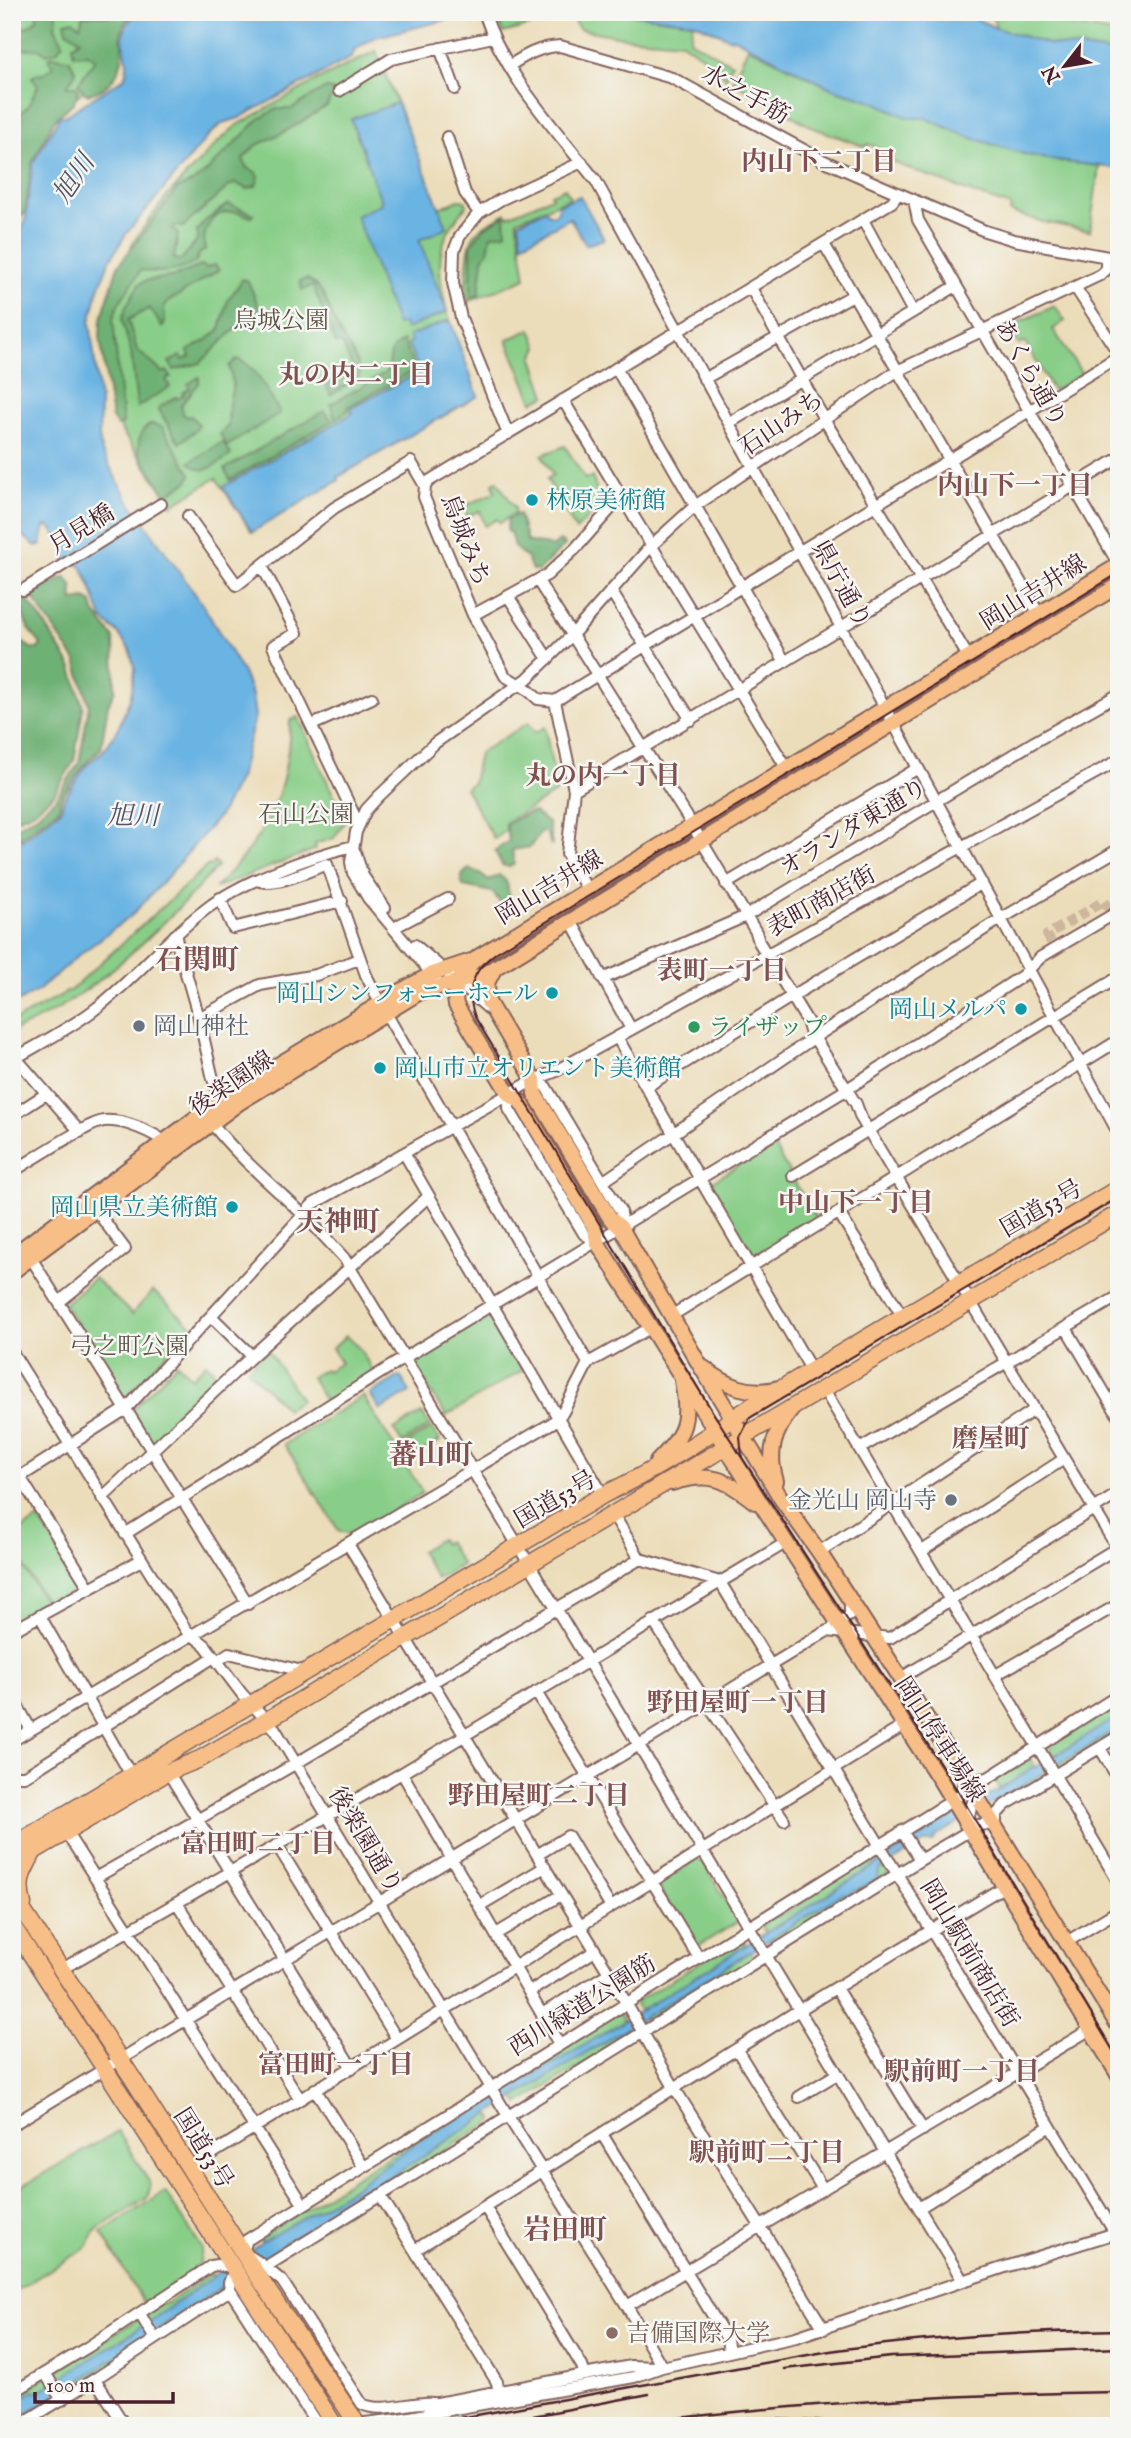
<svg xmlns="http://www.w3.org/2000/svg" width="1131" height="2438" font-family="'IM FELL English','Noto Serif JP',serif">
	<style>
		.green { fill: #89ce88; stroke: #6a765a; stroke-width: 2 }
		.forest { fill: #6eb174; stroke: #5c6850; stroke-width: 2 }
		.water { fill: #6bb4e3; stroke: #5a6a87; stroke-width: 2 }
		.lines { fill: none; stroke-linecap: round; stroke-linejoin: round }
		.minor-tunnel { stroke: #ccb79d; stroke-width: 10; stroke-dasharray: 10 5; stroke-linecap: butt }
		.minor-casing { stroke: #83625d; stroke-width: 14 }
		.major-casing { stroke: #83625d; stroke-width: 18 }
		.highway-casing { stroke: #83625d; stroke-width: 19 }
		.minor { stroke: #fff; stroke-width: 10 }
		.major { stroke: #f7be87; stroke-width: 14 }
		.highway { stroke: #f7be87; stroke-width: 16 }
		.tram { stroke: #4a1f2b; stroke-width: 2 }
		.rail { stroke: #4a1f2b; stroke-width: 2.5 }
		.highway-bridge-casing { stroke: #83625d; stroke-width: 19; stroke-linecap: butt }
		.highway-bridge { stroke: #f7be87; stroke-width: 16 }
		.culture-dot { fill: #0f9aa8; stroke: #f6f6f2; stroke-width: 2.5 }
		.worship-dot { fill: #6b7280; stroke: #f6f6f2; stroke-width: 2.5 }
		.leisure-dot { fill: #2e9e5b; stroke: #f6f6f2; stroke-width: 2.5 }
		.education-dot { fill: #8d6e63; stroke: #f6f6f2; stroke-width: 2.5 }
		.labels { text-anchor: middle; stroke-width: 5; stroke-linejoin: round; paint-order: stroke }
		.street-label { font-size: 24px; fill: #4a1f2b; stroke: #f6f6f2 }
		.park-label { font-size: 24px; fill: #5d5447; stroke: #f6f6f2 }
		.culture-label { font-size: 24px; fill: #0d838f; stroke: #f6f6f2; text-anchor: end }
		.worship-label { font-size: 24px; fill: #5b616d; stroke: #f6f6f2; text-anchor: start }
		.leisure-label { font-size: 24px; fill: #27864d; stroke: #f6f6f2; text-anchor: start }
		.education-label { font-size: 24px; fill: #785e54; stroke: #f6f6f2; text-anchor: start }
		.neighbourhood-label { font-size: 26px; font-weight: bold; fill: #82514f; stroke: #f6f6f2 }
		.water-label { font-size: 26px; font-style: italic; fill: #56536b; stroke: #f6f6f2 }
		.quarter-label { font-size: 28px; font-weight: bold; fill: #82514f; stroke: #f6f6f2 }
	</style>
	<rect width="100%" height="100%" fill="#f6f6f2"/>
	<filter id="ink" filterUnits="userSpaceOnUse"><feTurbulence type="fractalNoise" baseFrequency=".0143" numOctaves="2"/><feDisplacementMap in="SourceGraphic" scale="14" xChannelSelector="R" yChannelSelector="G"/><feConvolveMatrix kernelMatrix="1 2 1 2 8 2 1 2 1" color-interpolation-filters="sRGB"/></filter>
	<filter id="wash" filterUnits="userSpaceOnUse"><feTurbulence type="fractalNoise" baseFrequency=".00686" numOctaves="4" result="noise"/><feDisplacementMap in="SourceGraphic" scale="28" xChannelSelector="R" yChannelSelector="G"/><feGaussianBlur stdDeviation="1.57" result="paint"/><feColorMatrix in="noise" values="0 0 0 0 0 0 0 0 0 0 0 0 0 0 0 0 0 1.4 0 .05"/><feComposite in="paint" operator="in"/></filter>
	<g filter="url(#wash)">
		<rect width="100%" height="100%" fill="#ecddba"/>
		<path class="green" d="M130,12L123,18L110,69L50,119L30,145L12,221V13Z
			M540,12H615L693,22L690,40L732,64L726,78L706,59L682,42L622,37L580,29L568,15L503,33L498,20Z
			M991,12H1049L1057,23L1119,34V53L1048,44L996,28Z
			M748,47L833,89L870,100L909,118H926L969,137L1057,161L1099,166L1090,231L1043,222L1010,212L1011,206L980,196L879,157L881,149L868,144L866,147L814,128L732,81Z
			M376,51L439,208L459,200L465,201L467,205C457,218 446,231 442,248C432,293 463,354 478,396L338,477L339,480L252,532L216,478L172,505L121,430L102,324L133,242L167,196L217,143L236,126L316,81Z
			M565,188L570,198L517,220L526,278L468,302C465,291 466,280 467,268C469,231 475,231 506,213L508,216L552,197L551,194Z
			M1055,306L1065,321L1053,329L1082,374L1053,391L1025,342L1019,345L1008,327Z
			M531,329L538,347L533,358L546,396L533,402L507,340Z
			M565,446L585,479L592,477L602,503L576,530L547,479L553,475L542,455Z
			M497,481L515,508V513L500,523L497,519L485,526L480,511L467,516L463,507L495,492L493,483Z
			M298,717L345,821L334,838L315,844L316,849L215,888C267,835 288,796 290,721Z
			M528,723L535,733L545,727L557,792L505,823L506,831L494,839L465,788L473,783L479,753Z
			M214,862L218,866C174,915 125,964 70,1001C52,1014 32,1022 12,1032V1022L71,990L207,866H212Z
			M773,1145L818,1222L756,1258L751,1257L710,1188L711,1182Z
			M94,1278L132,1314L153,1291L192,1326L123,1400L64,1304Z
			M488,1315L493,1317L523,1370L446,1416L414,1365L416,1359Z
			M346,1336L360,1349L374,1373L326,1403L311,1377L325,1369L327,1371L341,1363L332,1348Z
			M268,1350L301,1400L286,1409L247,1369Z
			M177,1363L192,1378L206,1363L222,1380L152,1444L132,1412L133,1409Z
			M363,1396L423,1493L352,1535L339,1531L284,1444Z
			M422,1413L430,1426L402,1443L394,1430Z
			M432,1428L440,1441L412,1458L404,1445Z
			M39,1519L83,1588L49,1607L12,1547V1536Z
			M440,1539L443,1544L447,1541L462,1565L437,1579L420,1551Z
			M12,1549L46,1604L12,1623Z
			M1119,1701V1731L1061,1766L1048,1745Z
			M1029,1757L1042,1778L1007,1800L994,1779Z
			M875,1854L882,1857L889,1874L773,1945L761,1925L769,1919L783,1914L813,1895L823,1885Z
			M697,1859L703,1862L737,1919L736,1923L698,1946H695L659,1888L661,1882Z
			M741,1937L752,1954L753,1960L647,2025L635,2002Z
			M619,2012L631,2035L519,2104L506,2083Z
			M481,2098L494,2120L272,2258L259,2238Z
			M118,2131L151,2185L147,2198L97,2229L86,2248L15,2291L12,2287V2192Z
			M165,2192L202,2248L199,2267L145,2305L101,2232Z
			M211,2273L223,2291L60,2397L12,2425V2399L158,2306L168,2302Z"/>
		<path class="forest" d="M37,12H55L57,16L55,27L63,43L57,51L47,54L40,49C30,48 22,50 12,48V34L31,25L37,19Z
			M114,12H135C110,33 128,43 121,63C117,78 103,93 86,94L78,84L95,59L88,54L74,55L72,46L80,40L67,31L65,22L73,20L80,26L83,15L112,16Z
			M53,56L70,60L76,72L67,86H75L78,90L74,102L54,120L32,163L25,213L18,219L12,235V197L17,180L12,148V121L28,106L38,86L32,77L38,73L41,75L53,67L48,58Z
			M326,88L334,91L327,106L286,131L255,146L243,159L247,168L254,171L259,176L256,186L247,189L236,183L229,186L183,227L175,226L172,229L178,234L174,259L181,260L197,241V231L204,222L228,204L254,214L251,217C247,216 240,212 235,212C212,210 201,230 205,250L199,254L196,262C179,272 160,274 141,270L119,303L113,319L123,424L117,426L112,418L100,337L101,320L118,266L177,189L193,182L205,173L259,119L276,109H291Z
			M505,215L506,233L491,235L488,251L483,259L479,295L471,298V245L484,228Z
			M203,265L205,268L215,265L219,270L168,302L164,307L165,322L162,327L150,308L128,320L137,350L163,373L167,371L171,377L166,380L170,387L137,407L131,352L122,320L126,307L139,284L145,281L176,276Z
			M243,279L248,281L260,310L232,332L200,363L174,370L169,362L181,356L183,360L190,357L188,351L207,340L220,329L228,300Z
			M307,279C327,288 329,314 339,331C346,345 360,359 359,377L355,380L331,395L326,386L354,370L342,343L336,344L313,286L302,290L300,281Z
			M403,341L415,370L348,407L349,410L335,419L331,404L385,373C396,359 382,354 403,341Z
			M237,359C257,365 269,396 280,413L227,446L220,434L228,426L229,404L233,384L229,366Z
			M199,377V383L181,405L183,414L187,417L191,416L199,425L196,430L179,443L158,408L176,397L177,399L184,395L182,393L190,388L188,384Z
			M324,411L332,421L230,480L225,469Z
			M152,424L162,427L191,474L188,481L166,495L139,454C137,442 140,428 152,424Z
			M223,442L231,455C217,463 203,479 190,462Z
			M519,514L527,541C536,545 544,542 552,547L560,541L565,545L538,571L532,570L527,558L514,547L511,534L507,530L508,518Z
			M65,577L72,585L73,601L86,599L92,603L94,612L114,638L115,690L108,705L101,748L86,763L61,797L59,809L12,844V829L36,816L56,798L79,763L89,705L76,661L30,594Z
			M12,579L44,623L72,668L83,707L74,761L54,794L33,812L12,821V636L33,649H38L41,644L29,630L22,613L12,601Z
			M534,812L548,823L552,844L551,845L546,832H541L530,847L512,850L514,864L509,867L502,865L495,851L509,841L506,824L528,813Z
			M469,869L480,873L488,881L499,875C510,882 507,888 510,899L502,905L492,892L463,886L461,881L462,875Z"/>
		<path class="water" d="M138,12H540L498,20L471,14L376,37L355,49L352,57L239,118L223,123L209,135L126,234L109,262L97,294L90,322L100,403L99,437L102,452L127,498L203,605L243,673L252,695L255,716L240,776L220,815L169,875L131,916L80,954L39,990L12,1006V848L61,810L64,798L87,765L104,750L118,729L131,696L135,670L130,650L118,633L102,619L90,584L82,568L74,561L65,560V547L50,527L45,526L41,544L36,546L18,532L12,523V290L17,277L12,271V240L25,223L33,163L60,116H65L124,78C136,54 107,39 138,12Z
			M615,12H962L996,28L1048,44L1119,53V171L1115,168L1057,161L1024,154L969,137L926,118H909L870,100L833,89L742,42L732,37L731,39L693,22Z
			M397,103L447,227L419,240L447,312L406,329L404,323L397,325L356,216L382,203L351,119Z
			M580,196L604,239L586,245L570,218L522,244L519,222L545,210L549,214L554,215L558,211V205Z
			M450,320L478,396L338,477L339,480L252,532L223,487L353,413L351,408L420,372L408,344L411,342L409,336Z
			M400,1376L410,1392L380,1410L370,1394Z
			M1119,1716V1727L1094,1743L936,1836L933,1842H926L879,1870L878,1879L848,1895L843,1894L490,2113L351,2203L284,2243V2246L62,2392L12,2421L15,2402L34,2390L37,2392L48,2386L149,2322L260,2243L348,2191L413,2145L477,2106L572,2053L922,1836L927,1829L935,1827L934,1825L940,1822C956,1812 1022,1780 1030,1768L1036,1767Z"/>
	</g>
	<g filter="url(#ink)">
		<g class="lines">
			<path class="minor-tunnel" d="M1059,955L1047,935L1104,901L1119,925"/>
			<defs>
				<path id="minor" d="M484,12C505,77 555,128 596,181L1119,1134
					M440,48L455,89
					M509,66C526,55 539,47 560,46L672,78L822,160L985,231L1014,240L1119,259
					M339,91L391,59L493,37
					M447,137L465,193L479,213
					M898,194L892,202L429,481L425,486L424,497L473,615L505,676L527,689L538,699L555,701L1119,356
					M914,200L918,220L1119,565
					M863,220L913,312
					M824,244L1039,614
					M1075,287L1119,354
					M751,288L824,419L969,658
					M616,368L785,662
					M704,379L853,295
					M563,400L787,769
					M729,423L956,286
					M508,434L461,318L453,283L454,251L460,236L479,213L500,200L582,162
					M188,516L237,585L334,508L411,462L425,486
					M262,566L297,633L273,646L359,825
					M538,581L686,815L756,932L759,942L807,1021L810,1031L856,1104L861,1118L1119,1551
					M23,590L161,504
					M611,591L691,720
					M508,596L548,659
					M473,615L547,575L575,549L621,497
					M555,701L574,790L567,854L588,891
					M312,725L372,698
					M574,790L1119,458
					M355,852L363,876L385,908
					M257,880C274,888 310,870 327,864L366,975L380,1003L588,1363
					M726,884L918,768
					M220,898L233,928L342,901
					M571,921L631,1029
					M399,925L448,899
					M175,935L199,1018L213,1079L224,1105
					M415,945L490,1010
					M601,976L607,977L746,916L1034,742L1119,694
					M436,979L368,898L353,873L351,862L356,832L366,810L379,796L435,743L527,679L572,635L651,546L695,506L897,371L1100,275L1106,270V258
					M199,1018L260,985L316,975L359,959
					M617,1037L812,1371
					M16,1058L80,1132
					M12,1060C39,1044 69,1029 94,1010C134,980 166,939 206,909C242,881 308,857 353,846
					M534,1080L546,1087L621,1212V1228
					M646,1087L789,998L982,883
					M509,1094V1109L584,1234L597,1242
					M12,1116L46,1094
					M207,1117C233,1152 264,1178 295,1207C313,1223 328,1241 344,1258L963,2281
					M404,1153L603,1495
					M12,1172C31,1161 87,1123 104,1121C125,1119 154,1133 170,1145
					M793,1176L1119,977
					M604,1181L818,1035L994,923L1119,849
					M839,1213L903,1317
					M31,1258L248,1604
					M59,1302L125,1249L95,1209
					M671,1316L1119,1040
					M212,1317L252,1356
					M1066,1328L1119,1417
					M12,1352L186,1630L205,1645L242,1694L275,1729L511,2121L627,2306L662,2367
					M823,1388L1119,1883
					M861,1448L1119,1296
					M20,1477L90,1589
					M12,1482L126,1409L313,1204L534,1080L554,1072L1119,760
					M102,1498L252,1356L429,1196
					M613,1514L640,1559L720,1582L1115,2233
					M125,1534L404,1358L841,1093L1022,976L1041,957L1119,911
					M348,1544L609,1973L675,2089L824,2329
					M922,1551L1064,1459
					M819,1552L1034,1410
					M40,1616L131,1775
					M653,1621L784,1820
					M833,1627L850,1615V1600
					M12,1631L141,1560
					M217,1661L229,1653L306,1672
					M994,1676L1119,1604
					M901,1678L1117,1548
					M536,1692L699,1958
					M12,1696L31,1730
					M12,1741L552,1423L563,1412L588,1363L650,1328
					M1100,1748L1119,1780
					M168,1772L352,2068
					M402,1773L559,2044
					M12,1776H24L30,1773L214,1657
					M970,1827L969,1815L976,1792
					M902,1831L920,1860
					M66,1832L303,2204
					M277,1845L397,2039
					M537,1855L568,1836L610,1906
					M95,1878L295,1764L640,1559
					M177,1903L300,2099
					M479,1906L545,1867
					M496,1934L561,1895
					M1065,1943L1119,1910
					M62,1969L402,1773L787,1542
					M836,1988L923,2130
					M529,1992L595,1951
					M542,2014L609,1973
					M737,2050L823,2189
					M315,2089L363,2166
					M799,2097L837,2074
					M12,2125L827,1631L890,1638L1119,1493
					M602,2134L727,2339L729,2352
					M189,2168L905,1725
					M380,2195L497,2382L499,2395
					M485,2207L582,2366L585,2375
					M919,2208L1050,2126
					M415,2250L799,2010L1005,1886
					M270,2264L920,1860L979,1825L987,1824L996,1828V1815L1005,1805L1119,1736
					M627,2306L1091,2029
					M140,2314L155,2339
					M45,2373L62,2400
					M95,2379L125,2426
					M12,2393L88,2347L211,2266L217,2265L234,2269L229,2283L230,2290L318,2426
					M433,2403C410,2401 383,2414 362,2404L282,2281L260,2263L243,2252L247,2240L953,1800L963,1792L964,1776L975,1780L988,1778L1119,1695
					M427,2405L631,2366L656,2367
					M365,2423L399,2419L634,2377L662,2367L796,2337L1002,2268L1119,2232
					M18,2426L95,2379L230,2290"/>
				<path id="major" d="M1119,565L478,957C463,970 452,985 456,1005L509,1094L521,1102L595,1228L597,1242L765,1510L940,1780L1119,2076
					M495,967L487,983L488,1002L534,1080L535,1094L610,1218L621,1228L698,1362L782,1500L819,1552L959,1768L1119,2027
					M12,1256L221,1099L408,987L432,974L471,961
					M12,1272L240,1102L420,992L483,975L1119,585
					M704,1368C727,1386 750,1396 779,1388
					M657,1462C687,1431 689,1422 682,1380
					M776,1481C767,1453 774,1431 792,1409
					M672,1483C710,1471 726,1479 755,1502"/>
				<path id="highway" d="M12,1846L603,1495C655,1471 703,1439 750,1407L1119,1188
					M12,1864L168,1772L200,1759L242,1735L1119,1213
					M12,1894L133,2079L252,2267L352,2416
					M23,1904C17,1881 22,1873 33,1853
					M12,1925L335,2426"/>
			</defs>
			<use href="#minor" class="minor-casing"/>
			<use href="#major" class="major-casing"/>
			<use href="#highway" class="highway-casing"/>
			<use href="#minor" class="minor"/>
			<use href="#major" class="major"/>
			<use href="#highway" class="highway"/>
			<path class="tram" d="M1119,573L497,952C474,968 465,990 475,1017L712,1411L951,1780L1119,2060
				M742,1457L740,1437L750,1418L1119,1197"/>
			<path class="rail" d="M784,2369L891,2357L1119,2348
				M747,2418L922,2426
				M416,2426L830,2351C926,2337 1022,2332 1119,2330
				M480,2426L649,2394
				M617,2426C784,2403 950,2394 1119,2392
				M1024,2426L1119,2423"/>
			<defs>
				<path id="highway-bridge" d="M352,2416L358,2426"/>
			</defs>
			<use href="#highway-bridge" class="highway-bridge-casing"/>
			<use href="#highway-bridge" class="highway-bridge"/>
		</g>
	</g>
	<g class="culture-dot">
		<circle cx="532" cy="500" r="7"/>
		<circle cx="552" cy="993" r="7"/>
		<circle cx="1021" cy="1009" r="7"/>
		<circle cx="380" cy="1068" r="7"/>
		<circle cx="232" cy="1207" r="7"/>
	</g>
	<g class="worship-dot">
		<circle cx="139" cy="1026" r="7"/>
		<circle cx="951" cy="1500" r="7"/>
	</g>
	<circle class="leisure-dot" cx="694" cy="1027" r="7"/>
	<circle class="education-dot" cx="612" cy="2333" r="7"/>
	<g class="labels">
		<g class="street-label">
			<text transform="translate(746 94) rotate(29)" y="8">水之手筋</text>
			<text transform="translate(1031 373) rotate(60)" y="8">あくら通り</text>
			<text transform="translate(781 423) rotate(-34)" y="8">石山みち</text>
			<text transform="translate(81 529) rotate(-32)" y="8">月見橋</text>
			<text transform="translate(466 540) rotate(69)" y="8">烏城みち</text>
			<text transform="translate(842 584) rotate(61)" y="8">県庁通り</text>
			<text transform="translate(1033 592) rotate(-32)" y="8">岡山吉井線</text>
			<text transform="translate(853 827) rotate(-31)" y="8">オランダ東通り</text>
			<text transform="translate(549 887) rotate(-31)" y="8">岡山吉井線</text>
			<text transform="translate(821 901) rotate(-29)" y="8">表町商店街</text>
			<text transform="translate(231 1083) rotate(-34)" y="8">後楽園線</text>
			<text transform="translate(1041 1208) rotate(-30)" y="8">国道53号</text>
			<text transform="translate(555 1499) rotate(-30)" y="8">国道53号</text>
			<text transform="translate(940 1739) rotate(57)" y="8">岡山停車場線</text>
			<text transform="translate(366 1840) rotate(59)" y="8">後楽園通り</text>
			<text transform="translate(970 1953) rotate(59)" y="8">岡山駅前商店街</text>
			<text transform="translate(582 2005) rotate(-32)" y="8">西川緑道公園筋</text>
			<text transform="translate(204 2148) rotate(58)" y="8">国道53号</text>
		</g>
		<g class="park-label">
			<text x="281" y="328">烏城公園</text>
			<text x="306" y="822">石山公園</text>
			<text x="129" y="1354">弓之町公園</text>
		</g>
		<g class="culture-label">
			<text x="546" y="508" text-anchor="start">林原美術館</text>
			<text x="538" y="1001">岡山シンフォニーホール</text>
			<text x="1007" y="1017">岡山メルパ</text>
			<text x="394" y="1076" text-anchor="start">岡山市立オリエント美術館</text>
			<text x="218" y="1215">岡山県立美術館</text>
		</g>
		<g class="worship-label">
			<text x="153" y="1034">岡山神社</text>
			<text x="937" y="1508" text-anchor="end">金光山 岡山寺</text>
		</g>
		<g class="leisure-label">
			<text x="708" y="1035">ライザップ</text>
		</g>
		<g class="education-label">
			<text x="626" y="2341">吉備国際大学</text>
		</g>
		<g class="neighbourhood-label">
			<text x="819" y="170">内山下二丁目</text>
			<text x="356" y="383">丸の内二丁目</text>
			<text x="1015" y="494">内山下一丁目</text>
			<text x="603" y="784">丸の内一丁目</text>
			<text x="722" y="979">表町一丁目</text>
			<text x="856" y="1211">中山下一丁目</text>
			<text x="991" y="1447">磨屋町</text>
			<text x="738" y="1711">野田屋町一丁目</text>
			<text x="539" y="1804">野田屋町二丁目</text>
			<text x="258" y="1852">富田町二丁目</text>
			<text x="336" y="2073">富田町一丁目</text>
			<text x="962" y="2080">駅前町一丁目</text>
			<text x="767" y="2161">駅前町二丁目</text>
		</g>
		<g class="water-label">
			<text transform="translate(73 178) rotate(-56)" y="9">旭川</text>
			<text x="133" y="824">旭川</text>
		</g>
		<g class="quarter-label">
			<text x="197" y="969">石関町</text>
			<text x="338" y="1231">天神町</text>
			<text x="431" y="1464">蕃山町</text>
			<text x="565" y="2239">岩田町</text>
		</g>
	</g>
	<rect width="1131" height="2438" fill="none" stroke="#f6f6f2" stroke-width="42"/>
	<g transform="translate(1065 66) rotate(239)" stroke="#f6f6f2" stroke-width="5" paint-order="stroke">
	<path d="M0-5L12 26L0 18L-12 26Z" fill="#4a1f2b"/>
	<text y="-10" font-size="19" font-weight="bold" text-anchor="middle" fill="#4a1f2b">N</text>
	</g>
	<path d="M35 2392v10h138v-10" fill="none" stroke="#4a1f2b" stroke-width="3.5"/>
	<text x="46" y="2392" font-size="21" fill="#4a1f2b" stroke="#f6f6f2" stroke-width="5" paint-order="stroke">100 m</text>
</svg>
